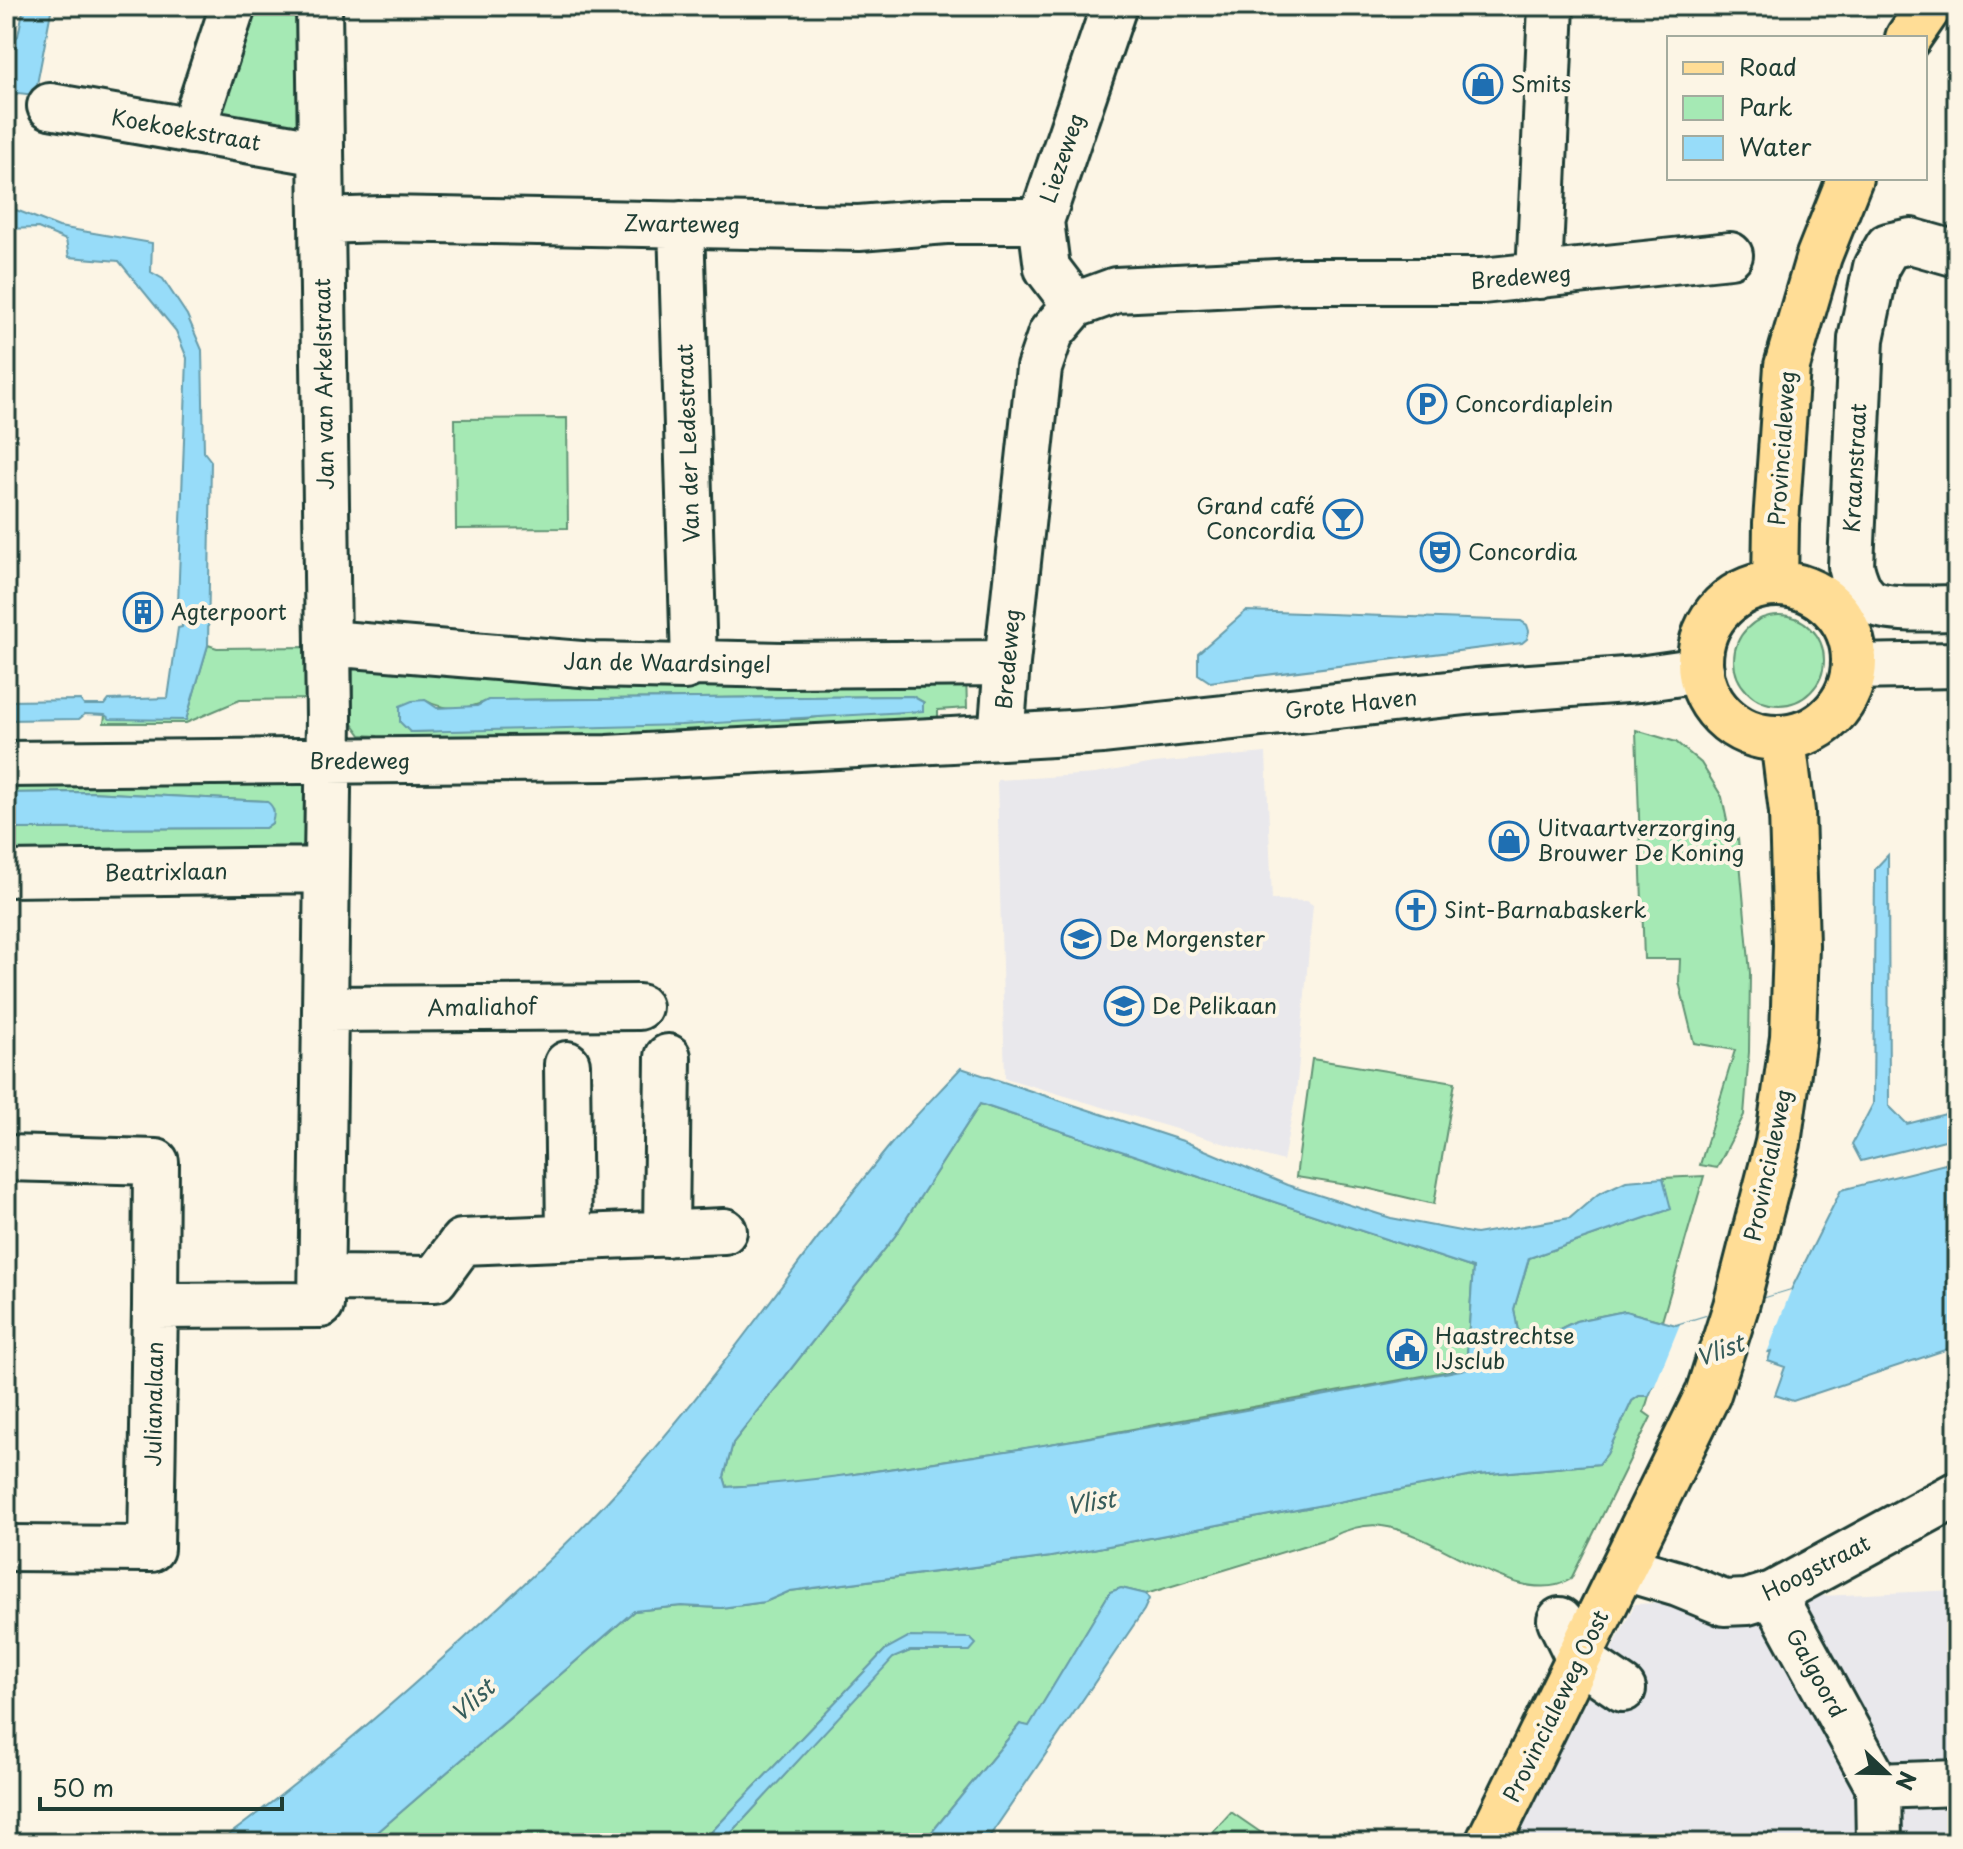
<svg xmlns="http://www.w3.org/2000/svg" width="1963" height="1849" font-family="'Playpen Sans',sans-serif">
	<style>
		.built { fill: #e9e8ec }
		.green { fill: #a5e9b4; stroke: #629374; stroke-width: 2; fill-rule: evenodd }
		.water { fill: #97dcf9; stroke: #679caa; stroke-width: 2; fill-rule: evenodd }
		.pier { fill: #fcf5e5 }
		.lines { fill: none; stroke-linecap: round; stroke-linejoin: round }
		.minor-casing { stroke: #1f3d34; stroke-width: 50 }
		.major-casing { stroke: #1f3d34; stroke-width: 50 }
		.minor { stroke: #fcf5e5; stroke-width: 44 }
		.major { stroke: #ffdd96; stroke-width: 44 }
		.labels { text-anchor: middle; stroke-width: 8; stroke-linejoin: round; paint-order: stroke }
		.poi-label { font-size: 22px; fill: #1f3d34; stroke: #fcf5e5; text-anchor: start }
		.street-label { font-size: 22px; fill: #1f3d34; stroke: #fcf5e5 }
		.water-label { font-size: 24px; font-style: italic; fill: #375d5b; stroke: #fcf5e5 }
	</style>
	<rect width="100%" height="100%" fill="#fcf5e5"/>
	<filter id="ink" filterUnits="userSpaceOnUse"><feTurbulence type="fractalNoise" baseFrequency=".0125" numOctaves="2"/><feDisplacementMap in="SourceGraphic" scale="16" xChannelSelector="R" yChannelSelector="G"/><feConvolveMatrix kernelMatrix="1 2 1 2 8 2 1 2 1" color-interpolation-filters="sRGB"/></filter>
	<g filter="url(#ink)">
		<path class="built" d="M1266,753L1272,900L1307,901L1313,905L1296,1094L1283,1161L1005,1078L997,780L1095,774L1154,763Z
			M1957,1590V1843H1513L1635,1604Z"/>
		<path class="green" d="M246,6H305L308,129L216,124Z
			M567,418L568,528L456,529L455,419Z
			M1734 660a45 45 0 1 1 90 0a45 45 0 1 1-90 0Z
			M208,645L217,648L306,647L307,699L240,700L186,723H104L105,715L186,720Z
			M353,660L966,673L967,708L938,710V718L750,738L378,745L377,736L361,735L353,724ZM912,696L923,702L804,719L410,732L425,700C443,711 470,710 489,700Z
			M1636,730L1676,742L1701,763L1722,797L1731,840L1738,839L1750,973L1749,1052L1744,1115L1717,1168L1700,1165L1735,1050L1694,1043L1679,982L1680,959H1644Z
			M6,780L300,781L309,789L307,841L299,849L6,853V829L265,828L272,823L266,801L89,792L6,793Z
			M1312,1059L1455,1082L1434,1204L1366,1188L1296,1177Z
			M980,1104L1473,1268L1466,1368L1040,1446L795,1483L727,1487L724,1477L733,1443L895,1236Z
			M1704,1176L1662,1321L1625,1311L1576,1321L1521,1348L1514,1309L1529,1258L1670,1209L1663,1178Z
			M1639,1396H1649L1644,1412L1651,1417L1571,1579C1519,1611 1438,1533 1382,1526C1365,1523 1344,1530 1329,1538L1146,1594L1121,1588L1110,1592L1029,1727L1020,1724L923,1843H722L892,1658L910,1651H970L886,1649L701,1843H365L634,1611L681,1606L721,1608L765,1602L790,1591L1051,1557L1478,1475L1599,1464L1607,1454L1632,1401Z
			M1231,1812L1276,1843H1203Z"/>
		<path class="water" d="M24,6H52L35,95L18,93L13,97L6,130V47L18,36Z
			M6,206L59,227L152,243L151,272L163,279L187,315L202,350L204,452L211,461L208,645L186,720L110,719L105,715L85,714L79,719L6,720V701L80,700L84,705H105L109,700L168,698L178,628L182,627V604H178L187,358L176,331L119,261L69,257L66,240L38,228L6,229Z
			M1246,611L1521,621L1527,625L1529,631L1527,639L1522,643L1210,682L1198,674V653Z
			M912,696L923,702V711L681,725L410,732L400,722V706L412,701L425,700L437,708L477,706L488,700Z
			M89,792L266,801C275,807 275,813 272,823L265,828L6,829V793Z
			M1888,855L1889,1106L1907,1124L1957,1111V1137L1861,1161L1852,1144L1873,1104L1875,869Z
			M961,1068L1186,1142L1287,1185L1391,1218L1476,1234L1570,1218L1598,1194L1626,1181L1663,1178L1671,1209L1529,1258L1514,1309L1521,1348L1576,1321L1625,1311L1676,1325L1791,1290L1841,1190L1957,1161V1346L1793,1401L1775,1395L1785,1367L1768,1361L1771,1351L1653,1387L1649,1396H1639L1632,1401L1607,1454L1599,1464L1478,1475L1051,1557L790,1591L765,1602L721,1608L681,1606L634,1611L365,1843H218C309,1776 395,1703 478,1626C532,1577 585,1528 633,1473C724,1370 801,1255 887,1149C910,1121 936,1095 961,1068ZM980,1104L1473,1268L1466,1369C1305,1399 1143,1430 981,1455C896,1468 813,1482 727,1487L724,1477L733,1443L895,1236Z
			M1121,1588L1146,1594L1149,1599L1144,1610L985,1843H923L1020,1724L1029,1726L1110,1592Z
			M908,1637L970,1638L976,1644L970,1651H910L893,1658L722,1843H701L886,1649Z"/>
		<path class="pier" d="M1791,1290L1764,1361L1765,1357L1655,1390L1649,1400L1680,1324Z"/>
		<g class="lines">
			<defs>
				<path id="minor" d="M50,106L321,153
					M192,131L233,6
					M322,221L382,219L859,228L946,221H1041
					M681,224L694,663
					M1957,254L1911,241L1888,246L1876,267L1861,339L1851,566C1854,578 1858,592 1868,600C1884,612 1937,608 1957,608
					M1539,276L1551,6
					M1075,305L1047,268L1041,221L1114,6
					M328,643L593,665L685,667L694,663L781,665L1007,663
					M1854,667L1957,665
					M1001,737L1007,663L1039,368L1051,333L1075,305L1116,290L1296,281H1482L1730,255
					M6,764L607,758L952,740L1103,731L1476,691L1639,679L1701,670
					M6,874L326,870
					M325,1009L639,1007
					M567,1064L569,1237
					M6,1158L156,1162L155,1306
					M666,1234L668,1057
					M323,1278L435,1279L462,1242L724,1231
					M6,1548L151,1549L155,1306L321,1305L329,717L319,6
					M1624,1568L1678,1584L1724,1603L1747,1602L1773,1594L1957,1494
					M1773,1594L1878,1786L1879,1843
					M1560,1620L1579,1659L1623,1689
					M1878,1786L1957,1783"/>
				<path id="major" d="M1908,38L1930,6
					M1775,584L1776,523L1787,366L1819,256L1850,178
					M1700 661a77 77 0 1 1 154 0a77 77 0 1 1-154 0Z
					M1488,1843L1708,1394L1736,1306L1778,1143L1793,1037L1796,945L1792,812L1783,739"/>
			</defs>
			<use href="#minor" class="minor-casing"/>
			<use href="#major" class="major-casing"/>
			<use href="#minor" class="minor"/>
			<use href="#major" class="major"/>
		</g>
	</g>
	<defs>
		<symbol id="shop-ring" viewBox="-11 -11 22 22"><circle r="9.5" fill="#fcf5e5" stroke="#1f6fb2" stroke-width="1.5"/><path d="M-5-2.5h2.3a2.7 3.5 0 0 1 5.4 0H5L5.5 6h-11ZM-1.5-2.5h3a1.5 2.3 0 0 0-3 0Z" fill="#1f6fb2"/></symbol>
		<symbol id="parking-ring" viewBox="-11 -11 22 22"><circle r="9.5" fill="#fcf5e5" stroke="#1f6fb2" stroke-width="1.5"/><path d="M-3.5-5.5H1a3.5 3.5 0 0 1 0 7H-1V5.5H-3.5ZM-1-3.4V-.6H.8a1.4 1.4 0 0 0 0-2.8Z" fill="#1f6fb2"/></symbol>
		<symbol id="bar-ring" viewBox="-11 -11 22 22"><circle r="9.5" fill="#fcf5e5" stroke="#1f6fb2" stroke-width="1.5"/><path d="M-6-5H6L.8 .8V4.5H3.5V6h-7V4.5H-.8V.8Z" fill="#1f6fb2"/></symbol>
		<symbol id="theatre-ring" viewBox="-11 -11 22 22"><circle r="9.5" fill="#fcf5e5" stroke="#1f6fb2" stroke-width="1.5"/><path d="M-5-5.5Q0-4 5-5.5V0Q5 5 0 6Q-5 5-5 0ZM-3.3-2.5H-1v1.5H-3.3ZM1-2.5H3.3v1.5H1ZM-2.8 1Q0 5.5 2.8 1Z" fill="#1f6fb2"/></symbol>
		<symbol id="building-ring" viewBox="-11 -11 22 22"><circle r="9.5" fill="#fcf5e5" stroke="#1f6fb2" stroke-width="1.5"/><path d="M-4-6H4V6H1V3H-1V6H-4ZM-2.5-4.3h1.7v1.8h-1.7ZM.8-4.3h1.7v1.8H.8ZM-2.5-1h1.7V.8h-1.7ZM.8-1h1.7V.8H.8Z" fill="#1f6fb2"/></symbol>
		<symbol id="church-ring" viewBox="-11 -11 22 22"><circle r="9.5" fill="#fcf5e5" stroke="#1f6fb2" stroke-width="1.5"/><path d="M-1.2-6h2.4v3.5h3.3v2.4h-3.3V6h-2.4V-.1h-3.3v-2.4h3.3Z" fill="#1f6fb2"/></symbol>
		<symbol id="school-ring" viewBox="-11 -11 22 22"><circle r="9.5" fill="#fcf5e5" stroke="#1f6fb2" stroke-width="1.5"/><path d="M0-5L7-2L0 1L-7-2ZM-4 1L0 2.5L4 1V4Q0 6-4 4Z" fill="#1f6fb2"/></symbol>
		<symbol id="civic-ring" viewBox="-11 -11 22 22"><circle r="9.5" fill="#fcf5e5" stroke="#1f6fb2" stroke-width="1.5"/><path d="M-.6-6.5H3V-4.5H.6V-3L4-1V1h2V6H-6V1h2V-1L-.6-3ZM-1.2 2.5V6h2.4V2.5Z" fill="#1f6fb2"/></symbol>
	</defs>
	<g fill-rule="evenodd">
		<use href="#shop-ring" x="1461" y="62" width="44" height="44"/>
		<use href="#parking-ring" x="1405" y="382" width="44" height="44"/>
		<use href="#bar-ring" x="1321" y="497" width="44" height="44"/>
		<use href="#theatre-ring" x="1418" y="530" width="44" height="44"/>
		<use href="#building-ring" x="121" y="590" width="44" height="44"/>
		<use href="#shop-ring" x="1487" y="819" width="44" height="44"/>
		<use href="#church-ring" x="1394" y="888" width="44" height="44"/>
		<use href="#school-ring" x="1059" y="917" width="44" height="44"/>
		<use href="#school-ring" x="1102" y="984" width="44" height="44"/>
		<use href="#civic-ring" x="1385" y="1327" width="44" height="44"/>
	</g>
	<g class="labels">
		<g class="poi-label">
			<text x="1511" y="92">Smits</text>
			<text x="1455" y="412">Concordiaplein</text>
			<text x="1315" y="514" text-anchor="end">Grand café<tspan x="1315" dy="25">Concordia</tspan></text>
			<text x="1468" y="560">Concordia</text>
			<text x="171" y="620">Agterpoort</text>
			<text x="1537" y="836">Uitvaartverzorging<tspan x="1537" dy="25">Brouwer De Koning</tspan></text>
			<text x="1444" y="918">Sint-Barnabaskerk</text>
			<text x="1109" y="947">De Morgenster</text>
			<text x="1152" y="1014">De Pelikaan</text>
			<text x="1435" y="1344">Haastrechtse<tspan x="1435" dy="25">IJsclub</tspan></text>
		</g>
		<g class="street-label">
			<text transform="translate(186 130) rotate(10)" y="8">Koekoekstraat</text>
			<text transform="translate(1062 158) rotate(-71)" y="8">Liezeweg</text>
			<text transform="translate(682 224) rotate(1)" y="8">Zwarteweg</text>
			<text transform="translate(1521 277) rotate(-5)" y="8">Bredeweg</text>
			<text transform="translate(324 384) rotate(-91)" y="8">Jan van Arkelstraat</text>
			<text transform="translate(688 443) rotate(-92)" y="8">Van der Ledestraat</text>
			<text transform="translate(1782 448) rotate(-86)" y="8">Provincialeweg</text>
			<text transform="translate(1855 468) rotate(-87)" y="8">Kraanstraat</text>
			<text transform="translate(1008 659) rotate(-85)" y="8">Bredeweg</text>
			<text transform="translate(667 663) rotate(1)" y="8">Jan de Waardsingel</text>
			<text transform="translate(1351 704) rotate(-6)" y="8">Grote Haven</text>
			<text x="360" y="769">Bredeweg</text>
			<text transform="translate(166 872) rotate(-1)" y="8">Beatrixlaan</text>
			<text transform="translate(482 1007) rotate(-1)" y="8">Amaliahof</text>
			<text transform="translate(1768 1165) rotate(-78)" y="8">Provincialeweg</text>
			<text transform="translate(154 1404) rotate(-89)" y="8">Julianalaan</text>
			<text transform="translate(1816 1568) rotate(-27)" y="8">Hoogstraat</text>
			<text transform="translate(1816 1673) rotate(61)" y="8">Galgoord</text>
			<text transform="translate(1556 1706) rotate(-64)" y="8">Provincialeweg Oost</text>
		</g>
		<g class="water-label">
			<text transform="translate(1720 1351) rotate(-20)" y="8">Vlist</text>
			<text transform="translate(1091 1503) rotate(-9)" y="8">Vlist</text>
			<text transform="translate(473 1701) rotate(-43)" y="8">Vlist</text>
		</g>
	</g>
	<rect width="1963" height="1849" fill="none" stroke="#fcf5e5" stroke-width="32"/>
	<rect x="16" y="16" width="1931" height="1817" fill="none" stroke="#1f3d34" stroke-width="3" filter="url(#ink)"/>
	<rect x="1667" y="36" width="260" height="144" fill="#fcf5e5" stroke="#a4ab9e" stroke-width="2"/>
	<rect x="1683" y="62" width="40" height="12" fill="#ffdd96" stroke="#a4ab9e" stroke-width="2"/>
	<text x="1739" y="76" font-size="24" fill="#1f3d34">Road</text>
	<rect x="1683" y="96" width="40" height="24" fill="#a5e9b4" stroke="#a4ab9e" stroke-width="2"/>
	<text x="1739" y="116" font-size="24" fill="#1f3d34">Park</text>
	<rect x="1683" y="136" width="40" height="24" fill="#97dcf9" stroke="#a4ab9e" stroke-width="2"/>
	<text x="1739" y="156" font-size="24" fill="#1f3d34">Water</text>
	<g transform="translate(1887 1773) rotate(112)" stroke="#fcf5e5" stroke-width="6" paint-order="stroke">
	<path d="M0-6L14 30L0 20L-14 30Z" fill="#1f3d34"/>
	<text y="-12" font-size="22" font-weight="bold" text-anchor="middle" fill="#1f3d34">N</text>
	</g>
	<path d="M40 1797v12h242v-12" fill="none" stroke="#1f3d34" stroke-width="4"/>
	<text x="52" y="1797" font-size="24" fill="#1f3d34" stroke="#fcf5e5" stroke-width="6" paint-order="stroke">50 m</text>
</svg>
